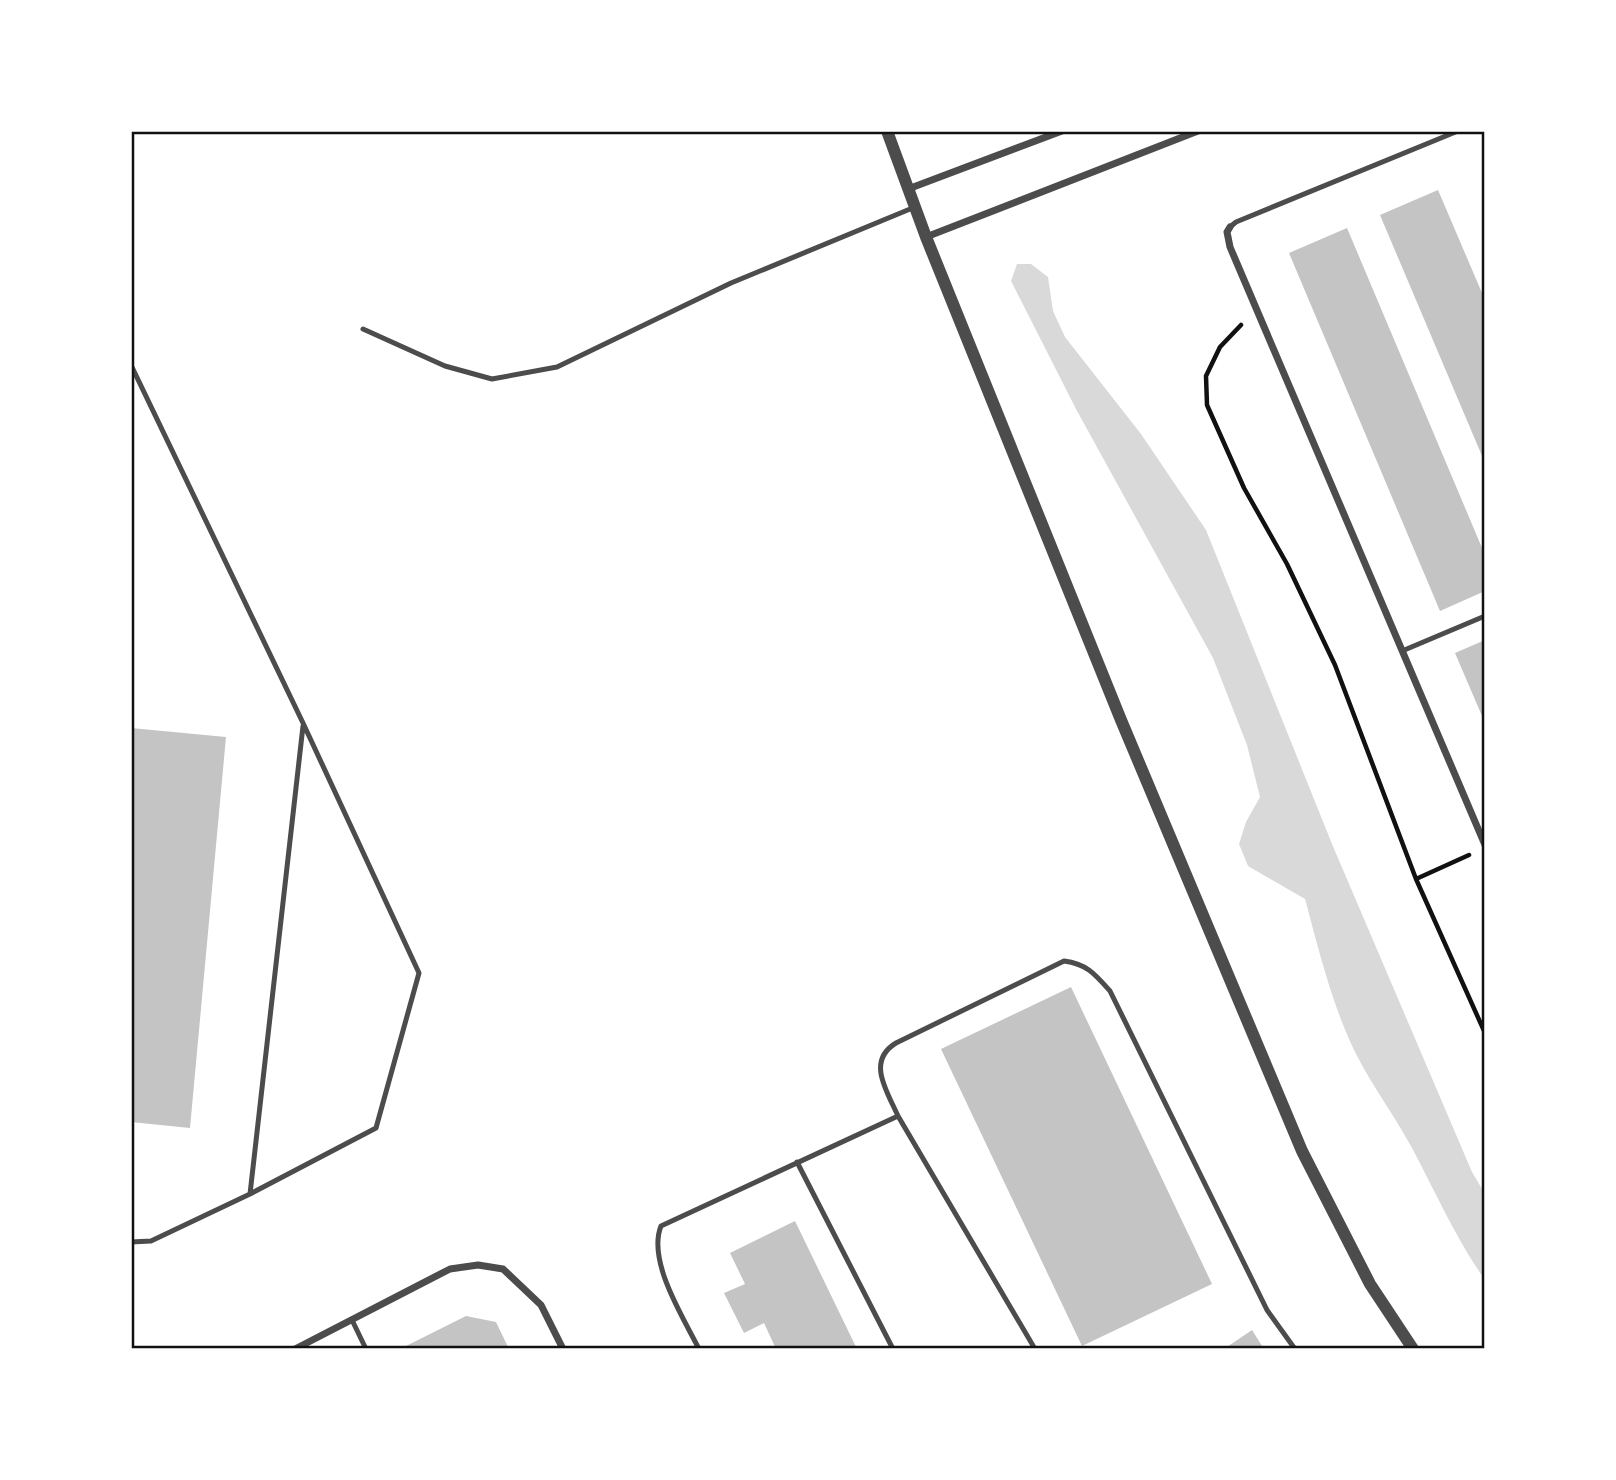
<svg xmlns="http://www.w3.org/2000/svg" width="1616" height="1480" font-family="'Zilla Slab',serif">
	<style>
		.water { fill: #d9d9d9 }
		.building { fill: #c4c4c4 }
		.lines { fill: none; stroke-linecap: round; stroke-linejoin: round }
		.path { stroke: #111; stroke-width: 4.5 }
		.service { stroke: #4c4c4c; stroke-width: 5 }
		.minor { stroke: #4c4c4c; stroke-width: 7 }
		.tertiary { stroke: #4c4c4c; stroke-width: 12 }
		.neatline { fill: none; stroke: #111; stroke-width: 2.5 }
	</style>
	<rect width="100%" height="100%" fill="#fff"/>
	<path class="water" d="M1017,264H1031L1048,277L1053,311L1065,337L1141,434L1206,530L1332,844L1472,1172L1485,1194V1280C1456,1239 1436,1193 1412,1148C1391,1109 1363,1074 1346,1032C1328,989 1317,943 1305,899L1248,866L1239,844L1246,822L1260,797L1247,745L1213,658L1076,409L1011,281Z"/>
	<path class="building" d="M1438,190L1485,300V463L1380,215Z
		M1347,228L1485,555V591L1440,611L1289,253Z
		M1485,640V723L1455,653Z
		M131,728L226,737L190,1128L131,1122Z
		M1071,987L1212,1284L1082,1346L941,1049Z
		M795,1221L857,1349H776L764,1323L744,1333L724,1293L745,1284L730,1253Z
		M466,1316L496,1322L509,1349H400Z
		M1252,1330L1264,1349H1224Z"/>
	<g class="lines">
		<path class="path" d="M1241,325L1220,347L1206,376L1207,405L1244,488L1287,564L1335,665L1416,879L1485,1033
			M1416,879L1469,855"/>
		<path class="service" d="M1230,227L1236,222L1458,131
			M363,329L445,366L492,379L557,367L731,283L915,207
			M131,365L303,723L419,973L376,1128L250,1194L151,1241L131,1242
			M1402,651L1485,616
			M797,1162L893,1349
			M250,1194L303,726
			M352,1320L366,1349
			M699,1349C683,1317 647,1261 661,1226L898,1116
			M1035,1349L898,1116C887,1091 866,1061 896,1043L1064,961C1087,964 1095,974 1110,991L1267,1310L1295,1349"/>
		<path class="minor" d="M908,189L1062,131
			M1230,227L1227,232L1230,247L1485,845
			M926,237L1198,131
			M295,1349L450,1269L478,1265L503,1269L541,1305L563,1349"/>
		<path class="tertiary" d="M887,131L926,237L1121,720L1302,1151L1370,1284L1413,1349"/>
	</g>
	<rect width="1616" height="1480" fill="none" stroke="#ffffff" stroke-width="266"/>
	<rect x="133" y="133" width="1350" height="1214" class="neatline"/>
</svg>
